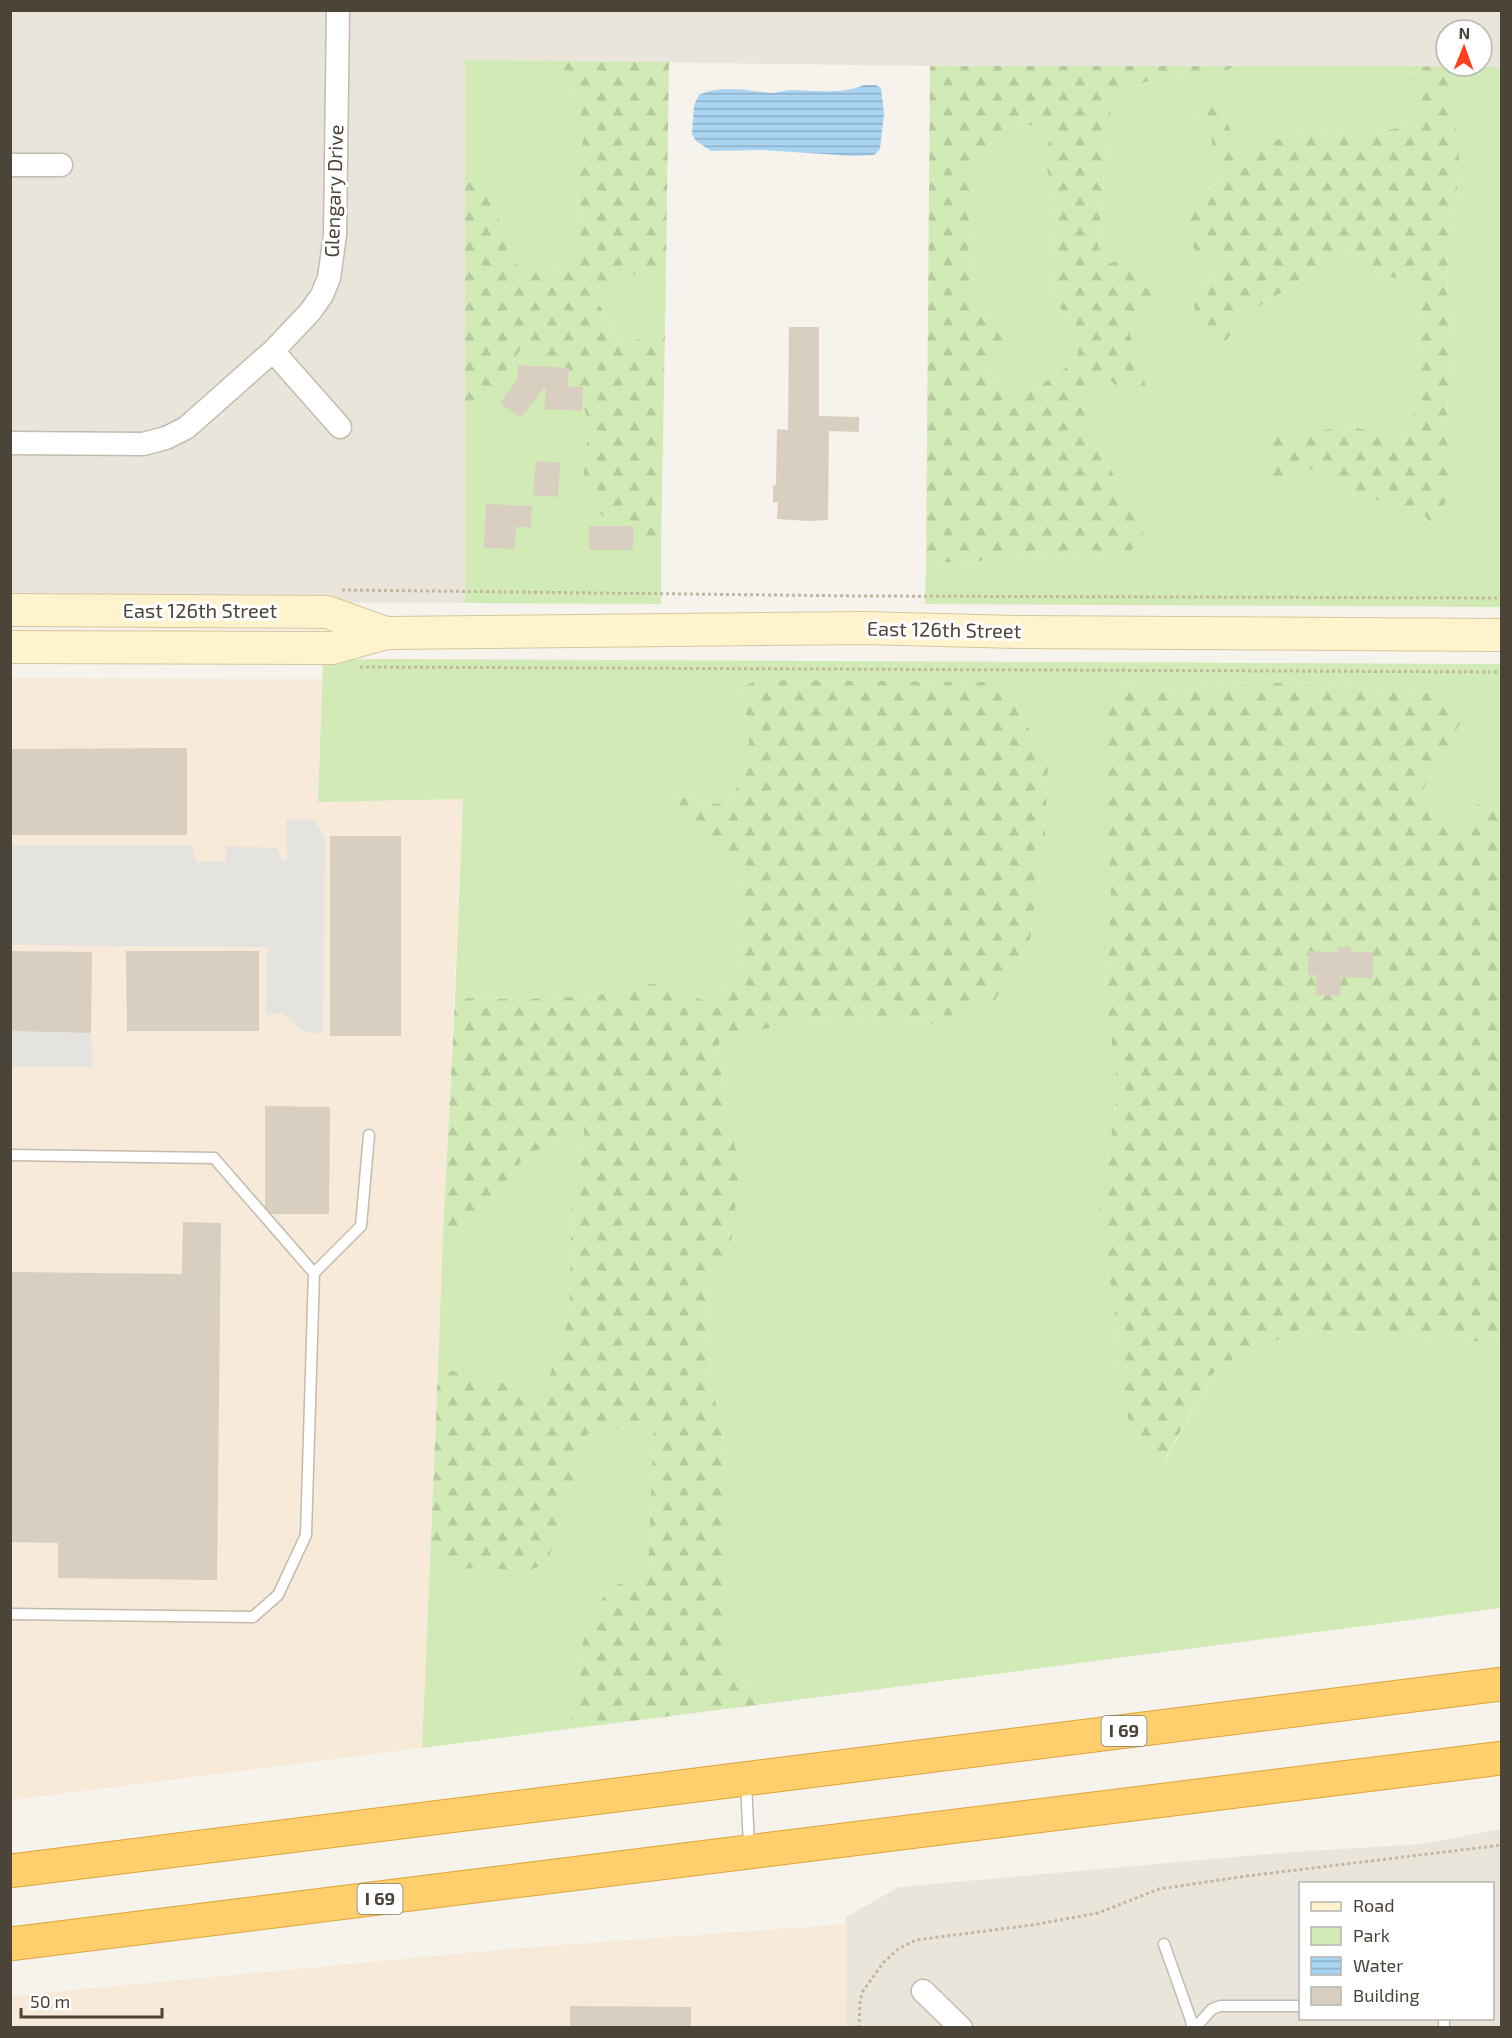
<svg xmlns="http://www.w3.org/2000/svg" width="1512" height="2038" font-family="'Exo 2',sans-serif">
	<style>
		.residential { fill: #eae5da; fill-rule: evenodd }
		.commercial { fill: #f7ead8 }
		.green { fill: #d2eab5 }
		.forest { fill: url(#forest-firs); fill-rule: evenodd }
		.parking { fill: #e5e3e0 }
		.water { fill: url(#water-rules) }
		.building { fill: #d8cfc1 }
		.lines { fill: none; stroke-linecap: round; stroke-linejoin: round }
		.service-casing { stroke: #c2bbae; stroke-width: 13 }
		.minor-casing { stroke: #c2bbae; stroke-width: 25 }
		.secondary-casing { stroke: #d6c79b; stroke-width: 34 }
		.motorway-casing { stroke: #e0a43c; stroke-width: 35 }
		.path { stroke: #c4b79f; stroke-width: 3; stroke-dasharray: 3 3; stroke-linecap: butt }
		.service { stroke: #fff; stroke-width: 10 }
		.minor { stroke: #fff; stroke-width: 22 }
		.secondary { stroke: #fff3cd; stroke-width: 32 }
		.motorway { stroke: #ffcf6e; stroke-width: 33 }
		.labels { text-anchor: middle; stroke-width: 6; stroke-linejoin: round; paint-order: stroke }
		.shield { fill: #fff; stroke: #817c74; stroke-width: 1.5 }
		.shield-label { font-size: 18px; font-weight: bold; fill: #4b4439 }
		.street-label { font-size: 20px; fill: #4b4439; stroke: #fff }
	</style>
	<defs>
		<pattern id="forest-firs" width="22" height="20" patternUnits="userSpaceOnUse" patternTransform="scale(1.5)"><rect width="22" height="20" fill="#d2eab5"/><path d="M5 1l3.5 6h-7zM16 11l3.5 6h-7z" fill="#b6ca9c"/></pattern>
		<pattern id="water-rules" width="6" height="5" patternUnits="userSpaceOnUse" patternTransform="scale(1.5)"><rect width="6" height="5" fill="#a9d4f2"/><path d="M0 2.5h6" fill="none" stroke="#8caec5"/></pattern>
	</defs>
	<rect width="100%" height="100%" fill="#f6f3ec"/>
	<path class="residential" d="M11,11H1501V67L930,66L465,60V603L11,601ZM1446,30H1482V66H1446Z
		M1501,1829V2027L843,2028L846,1917L899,1887L1293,1852L1422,1844ZM1300,1884H1492V2018H1300Z"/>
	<path class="commercial" d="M10,678L322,679L318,802L463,799L443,1232L422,1748L11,1800Z
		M847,1924L846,2027L11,2028V1996L507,1949Z"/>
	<path class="green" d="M465,60L549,61L576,98L584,133L578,173L577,244L562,271L536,273L515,264L507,233L481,186L465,180Z
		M1239,66H1400L1422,93L1415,120L1395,129L1290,134L1256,150L1239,147L1219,106L1192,110L1211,134L1214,161L1224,180L1208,188L1198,253L1218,258L1225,263L1222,273L1206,282L1225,342L1247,314L1309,275L1320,258L1364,254L1374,266L1378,276L1413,280L1420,353L1412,428L1405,438L1353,427L1281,434L1292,484L1310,469L1330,482L1337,491L1421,510L1433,527L1434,544L1447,434L1449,346L1447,263L1454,233L1460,143L1450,103L1449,89L1467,77L1473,67H1501V607L925,604L926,563L980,561L1011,553L1108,558L1144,532L1085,421L1089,382L1108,380L1151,405L1130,334L1140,311L1105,265L1098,245L1108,129L1113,97L1155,78L1224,71Z
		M1039,125L1055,135L1045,160L1051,185L1054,303C1080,327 1083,326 1076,361L1029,393L998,381L987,370L990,362L1012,347L975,298L968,243L970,212L978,165L990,143L1005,126Z
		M666,265L665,329L623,345L599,303L631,275L659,271Z
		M521,349L580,391L589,427L583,481L649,552L661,550V604L465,603V419L480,416L494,390Z
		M382,659L1501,664V812L1477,804L1455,842L1439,822L1422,792L1441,754L1434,693L1279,683L1181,689L1115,687L1111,897L1105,990L1118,1091L1099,1215L1117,1323L1119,1377L1165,1460L1218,1366L1303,1329L1434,1337L1501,1344V1608L773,1703L727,1669V1486L723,1429L711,1385L709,1322L711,1278L731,1244L739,1167L722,1092L719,1041L795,1021L943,1024L1030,939L1045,840L1048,765L1004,682L758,680L737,689L749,724V769L725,805L667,795L741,868L737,913L740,977L705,1001L660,982L598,995L527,999L455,998L463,799L318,802L323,660Z
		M584,1128L581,1166L572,1204L569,1318L542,1399L502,1381L438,1368L443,1232L479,1219L524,1157Z
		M654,1416L648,1576L583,1642L576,1684V1708L568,1729L422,1748L430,1560L454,1568L547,1563L588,1434L632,1426Z"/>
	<path class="forest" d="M549,61L669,62L666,265L659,271L631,275L599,304L623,345L665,329L661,550L649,552L594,509L583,481L589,427L580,391L521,349L494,390L480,416L465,419V180L481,186L507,233L515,264L536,273L562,271L577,244L578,173L584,133L576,98Z
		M930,66H1239L1224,71L1155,78L1113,97L1108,129L1098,244L1105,265L1128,257L1155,275L1170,295L1140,311L1130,334L1152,406L1108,380L1089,383L1085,421L1144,532L1129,553L1108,558L1011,553L980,561L926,563ZM1039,125L1055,135L1049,142L1045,160L1051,185L1054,303C1080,327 1083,326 1076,361L1029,393L998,381L987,370L990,362L1012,347L975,298L968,244L970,212L978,165L990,143L1005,126Z
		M1400,66L1473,67L1467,77L1449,89L1450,103L1460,143L1454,233L1447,263L1449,346L1447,434L1449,487L1434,547L1433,527L1421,510L1337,491L1330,482L1310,469L1292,484L1268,483L1269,449L1280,434L1353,427L1405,438L1412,428L1420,353L1413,280L1378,276L1374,266L1364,254L1320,258L1309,275L1247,314L1225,342L1206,341L1195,330C1194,298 1191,290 1222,273L1225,263L1218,258L1198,253L1188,239L1180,220C1193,197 1201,192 1224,180L1214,161L1211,134L1192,110L1200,100L1219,106L1239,147L1256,150L1290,134L1395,129L1415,120L1422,93Z
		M758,680L1004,682L1048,765L1045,840L1030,939L994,1002L943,1024L795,1021L719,1041L722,1092L740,1167L731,1244L711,1278L709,1322L711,1385L723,1429L727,1486V1669L773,1703L568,1729L576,1708V1684L583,1642L608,1587L648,1576L654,1417L632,1426L588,1434L547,1563L530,1570L454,1568L430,1560L438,1368L502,1381L542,1398L569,1318L572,1204L581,1166L584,1128L524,1157L479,1219L443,1232L455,998L527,999L598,995L660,982L705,1001L740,977L737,913L741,868L666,795L725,805L749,769V724L737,689Z
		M1279,683L1434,693L1464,717L1441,755L1422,792L1439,822L1455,841L1477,804L1501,812V1344L1434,1337L1303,1329L1218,1366L1164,1460L1132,1434L1119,1377L1117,1323L1099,1215L1118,1091L1105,990L1111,897L1103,718L1115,687L1181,689Z"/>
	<path class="parking" d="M286,819L314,820L325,837L323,1034L304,1032L283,1013L266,1015L267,953L269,947L11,945V846H192L196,862H226V846L277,848L283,862L287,859Z
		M11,1031L91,1033L93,1067L11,1066Z"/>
	<path class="water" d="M864,85H876L881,88L884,114L880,149L874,155L854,156L761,150L711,151L696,141L692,134L694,105L699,95C721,84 748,91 772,93C778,93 784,90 790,90C815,90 841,95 864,85Z"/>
	<path class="building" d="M789,327H819V416L859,417V432L829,431L828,520L809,521L777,519L778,502L773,503V485H776L777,429L788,430Z
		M518,365L569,368L568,386L583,387L582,411L544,409L546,388H544L521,418L500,403L517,380Z
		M536,461L560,463L558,497L533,495Z
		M486,504L532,506L531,527H516L515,549L484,548Z
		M589,526H633V550H589Z
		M187,748V835H10V749Z
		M330,836H401V1036H330Z
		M1338,947H1351V952H1373V978L1341,977L1340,996L1316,995V975H1308V951L1338,952Z
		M10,951L92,952L91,1033L10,1031Z
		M126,951H259V1031H127Z
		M265,1106L330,1107L329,1214H265Z
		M183,1222L221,1223L217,1580L58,1578V1543L10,1542V1272L182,1274Z
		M570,2006L691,2007V2028H570Z"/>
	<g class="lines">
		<defs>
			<path id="service" d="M10,1155L214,1158L314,1273L306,1535L278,1595L253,1617L10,1614
				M314,1273L361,1226L369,1135
				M746,1782L749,1847
				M1164,1944L1191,2020L1192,2028
				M1195,2028L1212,2009L1220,2006H1300
				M1444,2028V2018"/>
			<path id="minor" d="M10,165H61
				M273,351L340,427
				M10,443L143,444L166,438L186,428L273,351L310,312L322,295L329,278L335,235L338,10
				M923,1991L961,2028"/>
			<path id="secondary" d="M10,610L327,612L386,633
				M10,647L332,648L386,633L864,628L1017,632L1502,635"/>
			<path id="motorway" d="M10,1871L1502,1684
				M10,1944L1502,1758"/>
		</defs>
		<use href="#service" class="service-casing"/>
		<use href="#minor" class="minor-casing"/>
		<use href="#secondary" class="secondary-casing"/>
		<use href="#motorway" class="motorway-casing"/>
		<path class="path" d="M342,590L860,596L1502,598
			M360,667L1502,672
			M859,2028L860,2002L863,1991L883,1963L898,1949L916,1940L1032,1925L1098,1913L1159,1889L1247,1876L1502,1845"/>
		<use href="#service" class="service"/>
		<use href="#minor" class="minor"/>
		<use href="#secondary" class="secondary"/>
		<use href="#motorway" class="motorway"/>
	</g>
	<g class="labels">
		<g class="shield">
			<rect x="1101.5" y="1716" width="45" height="30" rx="4.5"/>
			<rect x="357.5" y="1884" width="45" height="30" rx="4.5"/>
		</g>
		<g class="shield-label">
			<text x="1124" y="1737">I 69</text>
			<text x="380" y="1905">I 69</text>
		</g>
		<g class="street-label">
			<text transform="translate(334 191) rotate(-88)" y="7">Glengary Drive</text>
			<text x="200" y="618">East 126th Street</text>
			<text transform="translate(944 630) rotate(1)" y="7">East 126th Street</text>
		</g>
	</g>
	<rect width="1512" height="2038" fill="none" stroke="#4b4439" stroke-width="24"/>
	<rect x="1299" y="1882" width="195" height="138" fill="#ffffff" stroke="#b7b4b0" stroke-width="1.5"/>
	<rect x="1311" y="1902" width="30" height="9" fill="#fff3cd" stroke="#b7b4b0" stroke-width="1.5"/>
	<text x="1353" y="1912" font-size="18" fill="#4b4439">Road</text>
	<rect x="1311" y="1927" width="30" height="18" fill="#d2eab5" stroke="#b7b4b0" stroke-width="1.5"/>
	<text x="1353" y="1942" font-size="18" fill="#4b4439">Park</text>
	<rect x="1311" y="1957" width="30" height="18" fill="url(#water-rules)" stroke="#b7b4b0" stroke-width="1.5"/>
	<text x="1353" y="1972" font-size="18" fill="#4b4439">Water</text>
	<rect x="1311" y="1987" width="30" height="18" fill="#d8cfc1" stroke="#b7b4b0" stroke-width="1.5"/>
	<text x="1353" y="2002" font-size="18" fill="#4b4439">Building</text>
	<g transform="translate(1464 48) rotate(1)"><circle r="28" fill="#ffffff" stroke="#b7b4b0" stroke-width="1.5"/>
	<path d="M0-4.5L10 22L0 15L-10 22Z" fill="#fc3f1d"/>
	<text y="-9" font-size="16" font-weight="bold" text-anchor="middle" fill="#4b4439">N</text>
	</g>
	<path d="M21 2008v9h141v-9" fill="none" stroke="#4b4439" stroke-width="3"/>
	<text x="30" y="2008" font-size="18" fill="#4b4439" stroke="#ffffff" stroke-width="4.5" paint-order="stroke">50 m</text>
</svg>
